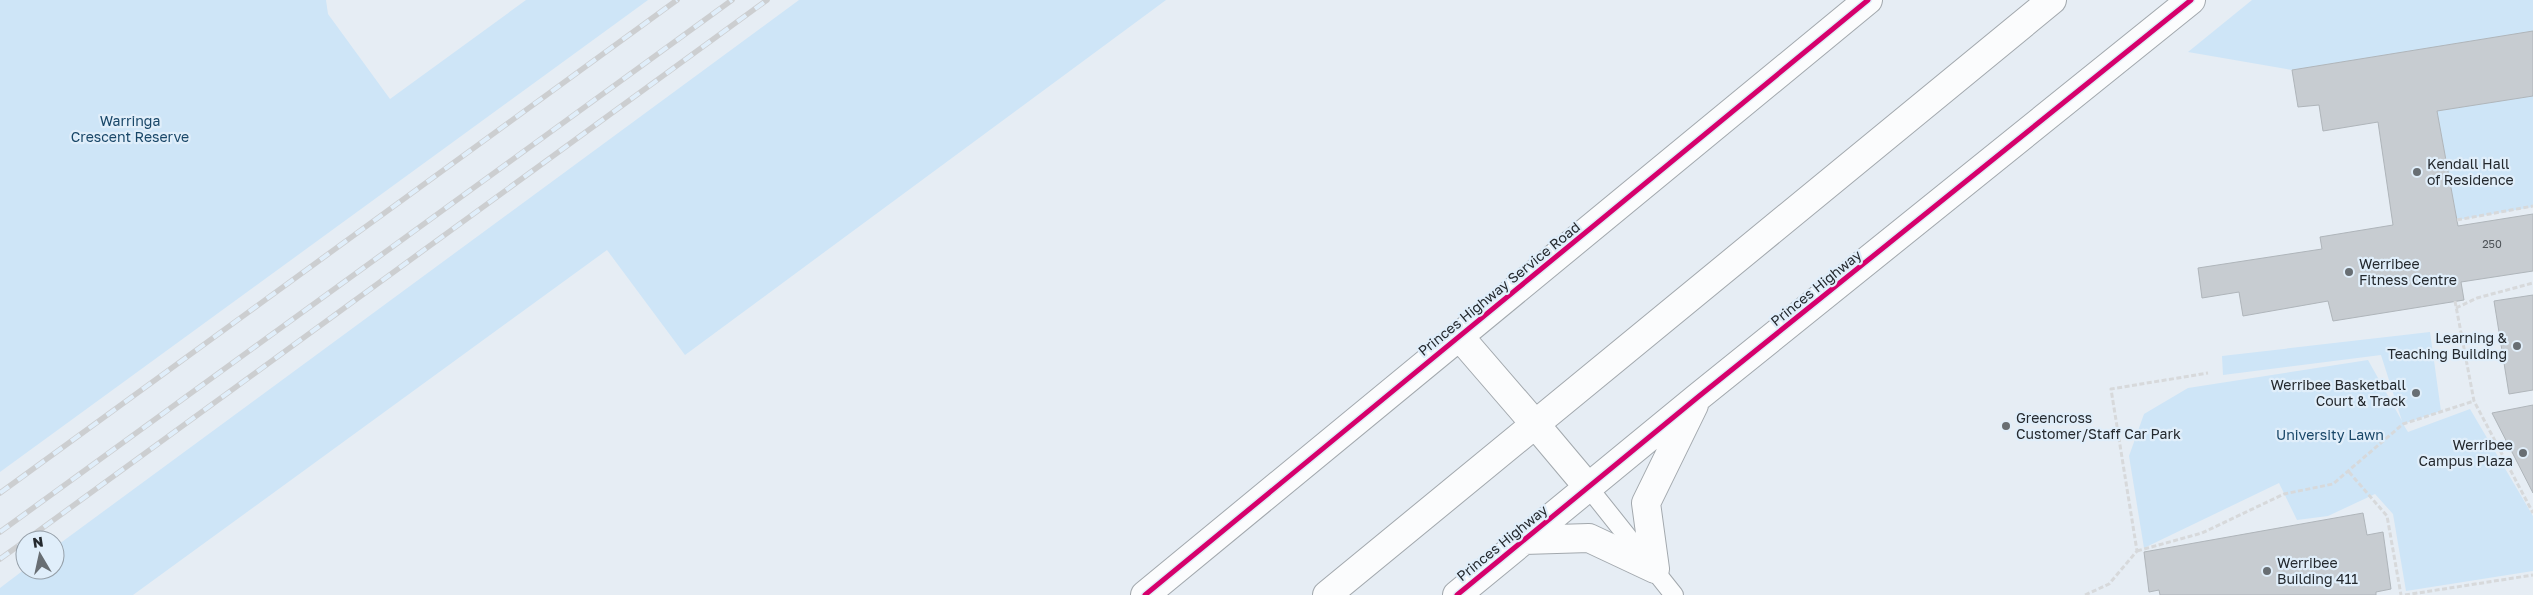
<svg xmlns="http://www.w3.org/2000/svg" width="2533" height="595" font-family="'Golos Text',sans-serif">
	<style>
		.green { fill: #cee5f7 }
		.building { fill: #c7ccd1; stroke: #afb5ba }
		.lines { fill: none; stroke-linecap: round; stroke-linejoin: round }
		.service-casing { stroke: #a2a8ad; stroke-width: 20 }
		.minor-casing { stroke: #a2a8ad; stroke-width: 30 }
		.trunk-casing { stroke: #a2a8ad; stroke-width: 30 }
		.path { stroke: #d7d9db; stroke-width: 3; stroke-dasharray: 5 2.5; stroke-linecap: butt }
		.service { stroke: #fbfcfd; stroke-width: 18 }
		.minor { stroke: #fbfcfd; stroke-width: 28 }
		.trunk { stroke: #fbfcfd; stroke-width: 28 }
		.rail-casing { stroke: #ccced0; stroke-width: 5.5 }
		.rail { stroke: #e0eefa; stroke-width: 4; stroke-dasharray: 11; stroke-linecap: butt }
		.cycleway-casing { stroke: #e0eefa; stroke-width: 8 }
		.cycleway { stroke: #d6006c; stroke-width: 5 }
		.poi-dot { fill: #686e73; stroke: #e0eefa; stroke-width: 2 }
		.labels { text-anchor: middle; stroke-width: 4.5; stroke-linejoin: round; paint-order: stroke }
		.number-label { font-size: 11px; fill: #4d5257 }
		.park-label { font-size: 14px; fill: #194768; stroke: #e0eefa }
		.poi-label { font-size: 14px; fill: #24292e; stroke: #e0eefa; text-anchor: start }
		.street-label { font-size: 14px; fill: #24292e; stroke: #e0eefa }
	</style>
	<rect width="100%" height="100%" fill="#e6edf4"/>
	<path class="green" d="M0,0H326L328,14L390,99L526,0H648L0,472Z
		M799,0H1166L685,355L607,250L133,595H0V588L25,569L55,570V547Z
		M2252,0H2533V31L2292,70L2188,52Z
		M2533,96V207L2457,220L2437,111Z
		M2430,332L2441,411L2403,424L2408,432L2470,409L2533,516V571L2406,591L2393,514L2375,494L2328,516L2297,520L2279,483L2144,548L2129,456L2144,414L2188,388L2368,360L2402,421L2381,355L2223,375L2222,356Z"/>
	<path class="building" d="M2533,31V96L2437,111L2458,226L2533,214V271L2461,282L2464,300L2333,321L2328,301L2243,316L2239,292L2202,298L2198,268L2322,249L2320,237L2393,225L2378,122L2323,131L2319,105L2298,107L2292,70Z
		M2533,295V390L2509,394L2494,301Z
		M2533,405V493L2492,413Z
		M2363,513L2367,535L2383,532L2391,589L2376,592V595H2160L2159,590L2149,592L2144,552Z"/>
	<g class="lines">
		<defs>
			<path id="service" d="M1588,487L1674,595"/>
			<path id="minor" d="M1459,336L1535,424
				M1145,595L1868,0"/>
			<path id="trunk" d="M1535,424L1588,487
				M1524,540L1589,538L1655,569
				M1655,569L1646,503L1694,405
				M1327,595L2052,0
				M1457,595L1698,397L2191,0"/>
		</defs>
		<use href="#service" class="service-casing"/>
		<use href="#minor" class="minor-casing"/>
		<use href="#trunk" class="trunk-casing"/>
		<path class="path" d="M2457,220L2533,206
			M2455,301L2474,401L2533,513
			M2456,308L2477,298L2533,283
			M2349,472L2387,516L2401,595
			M2137,551L2202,533L2284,494L2333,484L2403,424L2474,401
			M2085,595L2109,584L2137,551L2111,389L2208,373
			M2405,595L2533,575"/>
		<use href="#service" class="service"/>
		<use href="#minor" class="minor"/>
		<use href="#trunk" class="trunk"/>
		<defs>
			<path id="rail" d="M0,493L677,0
				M0,532L732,0
				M26,540L767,0
				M0,559L25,541"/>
		</defs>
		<use href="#rail" class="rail-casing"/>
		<use href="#rail" class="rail"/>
		<defs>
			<path id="cycleway" d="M1145,595L1868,0
				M1457,595L1698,397L2191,0"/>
		</defs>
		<use href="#cycleway" class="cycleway-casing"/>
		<use href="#cycleway" class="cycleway"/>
	</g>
	<g class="poi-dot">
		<circle cx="2417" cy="172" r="5"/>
		<circle cx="2349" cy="272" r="5"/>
		<circle cx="2517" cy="346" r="5"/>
		<circle cx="2416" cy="393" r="5"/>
		<circle cx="2006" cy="426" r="5"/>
		<circle cx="2523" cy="453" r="5"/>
		<circle cx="2267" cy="571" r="5"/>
	</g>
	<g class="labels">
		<g class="number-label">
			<text x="2492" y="248">250</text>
		</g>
		<g class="park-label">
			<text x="130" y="126">Warringa<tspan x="130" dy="16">Crescent Reserve</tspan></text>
			<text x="2330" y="440">University Lawn</text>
		</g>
		<g class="poi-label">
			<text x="2427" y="169">Kendall Hall<tspan x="2427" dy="16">of Residence</tspan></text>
			<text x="2359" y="269">Werribee<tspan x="2359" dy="16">Fitness Centre</tspan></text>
			<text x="2507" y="343" text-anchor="end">Learning &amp;<tspan x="2507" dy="16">Teaching Building</tspan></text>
			<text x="2406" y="390" text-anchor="end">Werribee Basketball<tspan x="2406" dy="16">Court &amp; Track</tspan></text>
			<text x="2016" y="423">Greencross<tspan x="2016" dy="16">Customer/Staff Car Park</tspan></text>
			<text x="2513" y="450" text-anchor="end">Werribee<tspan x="2513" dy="16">Campus Plaza</tspan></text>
			<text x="2277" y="568">Werribee<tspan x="2277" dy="16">Building 411</tspan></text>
		</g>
		<g class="street-label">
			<text transform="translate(1816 288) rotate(-39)" y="5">Princes Highway</text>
			<text transform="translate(1499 289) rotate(-39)" y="5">Princes Highway Service Road</text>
			<text transform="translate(1502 543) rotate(-39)" y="5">Princes Highway</text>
		</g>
	</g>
	<g transform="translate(40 555) rotate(351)"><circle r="24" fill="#e0eefa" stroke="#959fa8"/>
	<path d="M0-4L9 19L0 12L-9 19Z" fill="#686e73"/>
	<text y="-8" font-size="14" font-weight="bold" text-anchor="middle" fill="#24292e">N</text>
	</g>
</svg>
